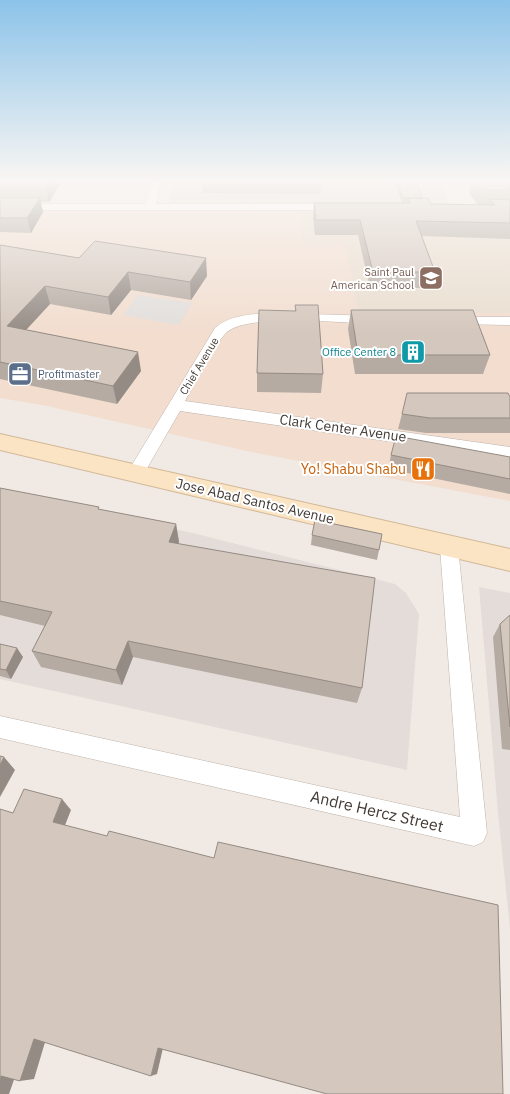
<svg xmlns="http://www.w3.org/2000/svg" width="510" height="1094" font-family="'IBM Plex Sans',sans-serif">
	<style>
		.residential { fill: #e4dbd2 }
		.commercial { fill: #f2ddcf }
		.industrial { fill: #e3dcd9 }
		.education { fill: #e9ddce }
		.parking { fill: #e1dedc }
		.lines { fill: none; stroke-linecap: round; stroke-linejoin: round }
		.street-casing { stroke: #beb3aa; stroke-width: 1 }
		.secondary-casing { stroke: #d1b898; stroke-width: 2 }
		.street { fill: #fff; fill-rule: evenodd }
		.secondary { fill: #fbe4c3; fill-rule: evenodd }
		.wall { fill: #b6aba3 }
		.shaded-wall { fill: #948b84 }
		.building { fill: #d4c7bd; stroke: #948b84 }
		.labels { text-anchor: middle; stroke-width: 4; stroke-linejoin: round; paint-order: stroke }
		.far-education-label { font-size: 11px; fill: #785e54; stroke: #fff; text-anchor: end }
		.far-culture-label { font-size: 11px; fill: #0d838f; stroke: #fff; text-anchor: end }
		.far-street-label { font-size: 11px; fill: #423a34; stroke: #fff }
		.far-service-label { font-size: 11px; fill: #4e5e75; stroke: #fff; text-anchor: start }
		.street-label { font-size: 14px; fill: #423a34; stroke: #fff }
		.food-label { font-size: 14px; fill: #c56008; stroke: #fff; text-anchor: end }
		.near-street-label { font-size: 16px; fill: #423a34; stroke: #fff }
	</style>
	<rect width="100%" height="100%" fill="#f1eae4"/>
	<path class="residential" d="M174,181H441L448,204L170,203Z"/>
	<path class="commercial" d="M0,209L510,212V501L251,452L47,406L0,398Z"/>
	<path class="industrial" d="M0,489L197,534L395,584L406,593L419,614L407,770L0,679Z
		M479,587L510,593V929L498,813Z"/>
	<path class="education" d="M299,210L510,212V313L359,314L345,242L303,243Z"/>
	<path class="parking" d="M138,295L192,303L179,325L123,315Z"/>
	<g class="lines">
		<defs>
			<path id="street" d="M151,181H161L156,204H339L344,207L339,210H0V204H146Z
				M276,313L375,316L382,320L375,324C344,323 249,313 227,332C214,344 194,385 185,401L510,447V459L180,411L142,477L136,479L130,477L127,473L215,328C231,314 256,314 276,313Z
				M453,317H510V325L448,324L446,321Z
				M449,540L456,542L458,547L487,833L483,842L474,846L0,738V716L460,817L440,547L442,542Z"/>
			<path id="secondary" d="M0,434L510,549V571L0,450Z"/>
		</defs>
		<use href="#street" class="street-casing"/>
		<use href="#secondary" class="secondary-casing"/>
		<use href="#street" class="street"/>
		<use href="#secondary" class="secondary"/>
	</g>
	<path class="wall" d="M0,181L61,182L49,202H41L43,212L31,233L0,232Z
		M202,181H331L321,183L320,194L202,193Z
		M397,181L431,204L489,205H478L469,193L471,181H510V239L422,236L435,272L431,288H370L358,235H315L313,218L314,203H402L396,186Z
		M0,245L79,258L207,276L191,300L131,290L111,315L50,304L26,330L141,371L117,404L0,379Z
		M295,305L323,374L321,393L257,392V373L295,311Z
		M351,310L490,355L483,374H355L348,329Z
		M510,397V433H426L398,429L402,414Z
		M391,455L510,457V494L388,469Z
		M0,488L100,510L176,524L179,542L178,544L362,688L357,703L133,657L122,685L41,667L32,651L45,626L0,615Z
		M312,535L379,550L377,560L311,545Z
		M510,615V750L502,749L493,637L500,624Z
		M0,644L23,657L11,679L0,676Z"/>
	<path class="shaded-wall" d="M50,181H61V182L49,202L46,188Z
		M318,181H331L318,184Z
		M40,198L43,212L31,233L27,218Z
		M206,258L207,276L191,300L190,282Z
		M128,272L131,290L111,315L108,297Z
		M45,286L50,304L13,344L7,326Z
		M138,352L141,371L117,404L113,386Z
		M176,524L179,542L172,559L169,542Z
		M128,641L133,657L122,685L116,670Z
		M17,648L23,657L11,679L6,670Z
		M4,757L15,770L0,797V765Z
		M62,799L71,810L62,833L53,822Z
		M34,1039H46L34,1079L20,1081Z
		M158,1048H163L157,1074L151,1076Z
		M16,1074L9,1094H0V1080L1,1076Z"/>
	<path class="building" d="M0,181H50L46,188L0,189Z
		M202,181H320L321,185L201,184Z
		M397,181H416L422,198H403Z
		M475,181H510V190H482Z
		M0,198H40L27,218H0Z
		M408,198H428L431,204L495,205L490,199L510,200V223L416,221L435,272H373L360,220H316L314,203H410Z
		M95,241L206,258L190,282L128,272L108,297L45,286L7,326L138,352L113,386L0,362V245L79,258Z
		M295,305H318L323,374L257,373L259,310L296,311Z
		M351,310H473L490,355H358Z
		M407,393H508L510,397V418H430L402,414Z
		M396,436L510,457V479L391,455Z
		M0,488L99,507L98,509L176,524L169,542L375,578L362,688L128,641L116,670L32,651L52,612L0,601Z
		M315,520L382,534L379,550L312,535Z
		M510,615V727L500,624Z
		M0,644L17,648L6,670L0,669Z
		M0,756L4,757L0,765Z
		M24,789L62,799L53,822L107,836L109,831L214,858L218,842L498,905L503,1094H327L158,1048L151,1076L34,1039L20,1081L1,1076L0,1080V809L13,813Z"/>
	<linearGradient id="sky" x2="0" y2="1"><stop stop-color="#8cc3e9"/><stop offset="0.54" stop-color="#f9f6f3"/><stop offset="1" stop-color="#f9f6f3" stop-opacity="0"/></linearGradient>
	<rect width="510" height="334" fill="url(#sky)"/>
	<defs>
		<symbol id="school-square" viewBox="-11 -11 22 22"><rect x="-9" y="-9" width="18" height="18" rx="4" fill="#8d6e63" stroke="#fff"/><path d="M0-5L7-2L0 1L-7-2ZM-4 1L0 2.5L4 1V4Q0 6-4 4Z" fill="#fff"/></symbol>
		<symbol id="building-square" viewBox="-11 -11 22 22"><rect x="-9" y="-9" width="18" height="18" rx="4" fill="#0f9aa8" stroke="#fff"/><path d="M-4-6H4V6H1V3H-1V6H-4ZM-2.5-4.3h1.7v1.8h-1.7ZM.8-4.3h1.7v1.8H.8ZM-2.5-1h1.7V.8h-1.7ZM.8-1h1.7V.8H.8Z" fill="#fff"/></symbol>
		<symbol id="office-square" viewBox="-11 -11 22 22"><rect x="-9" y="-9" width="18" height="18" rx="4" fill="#5c6f8a" stroke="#fff"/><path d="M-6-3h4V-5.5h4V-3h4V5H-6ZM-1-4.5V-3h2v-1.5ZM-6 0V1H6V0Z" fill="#fff"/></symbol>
		<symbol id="restaurant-square" viewBox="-11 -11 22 22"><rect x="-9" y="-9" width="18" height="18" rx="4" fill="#e8710a" stroke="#fff"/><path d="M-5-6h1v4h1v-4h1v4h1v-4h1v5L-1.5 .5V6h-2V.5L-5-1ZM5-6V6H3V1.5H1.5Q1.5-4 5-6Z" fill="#fff"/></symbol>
	</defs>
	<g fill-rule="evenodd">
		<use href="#school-square" x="417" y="264" width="28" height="28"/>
		<use href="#building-square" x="399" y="338" width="28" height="28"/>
		<use href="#office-square" x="6" y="360" width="28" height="28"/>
		<use href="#restaurant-square" x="409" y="455" width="28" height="28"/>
	</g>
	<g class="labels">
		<g class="far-education-label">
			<text x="414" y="276">Saint Paul<tspan x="414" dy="13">American School</tspan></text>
		</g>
		<g class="far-culture-label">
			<text x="396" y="356">Office Center 8</text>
		</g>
		<g class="far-street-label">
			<text transform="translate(199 366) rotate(-59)" y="4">Chief Avenue</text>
		</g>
		<g class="far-service-label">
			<text x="38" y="378">Profitmaster</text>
		</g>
		<g class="street-label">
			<text transform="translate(343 428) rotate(8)" y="5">Clark Center Avenue</text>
			<text transform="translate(255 501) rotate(13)" y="5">Jose Abad Santos Avenue</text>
		</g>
		<g class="food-label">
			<text x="406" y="474">Yo! Shabu Shabu</text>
		</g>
		<g class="near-street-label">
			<text transform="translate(377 811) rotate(13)" y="6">Andre Hercz Street</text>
		</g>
	</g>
</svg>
